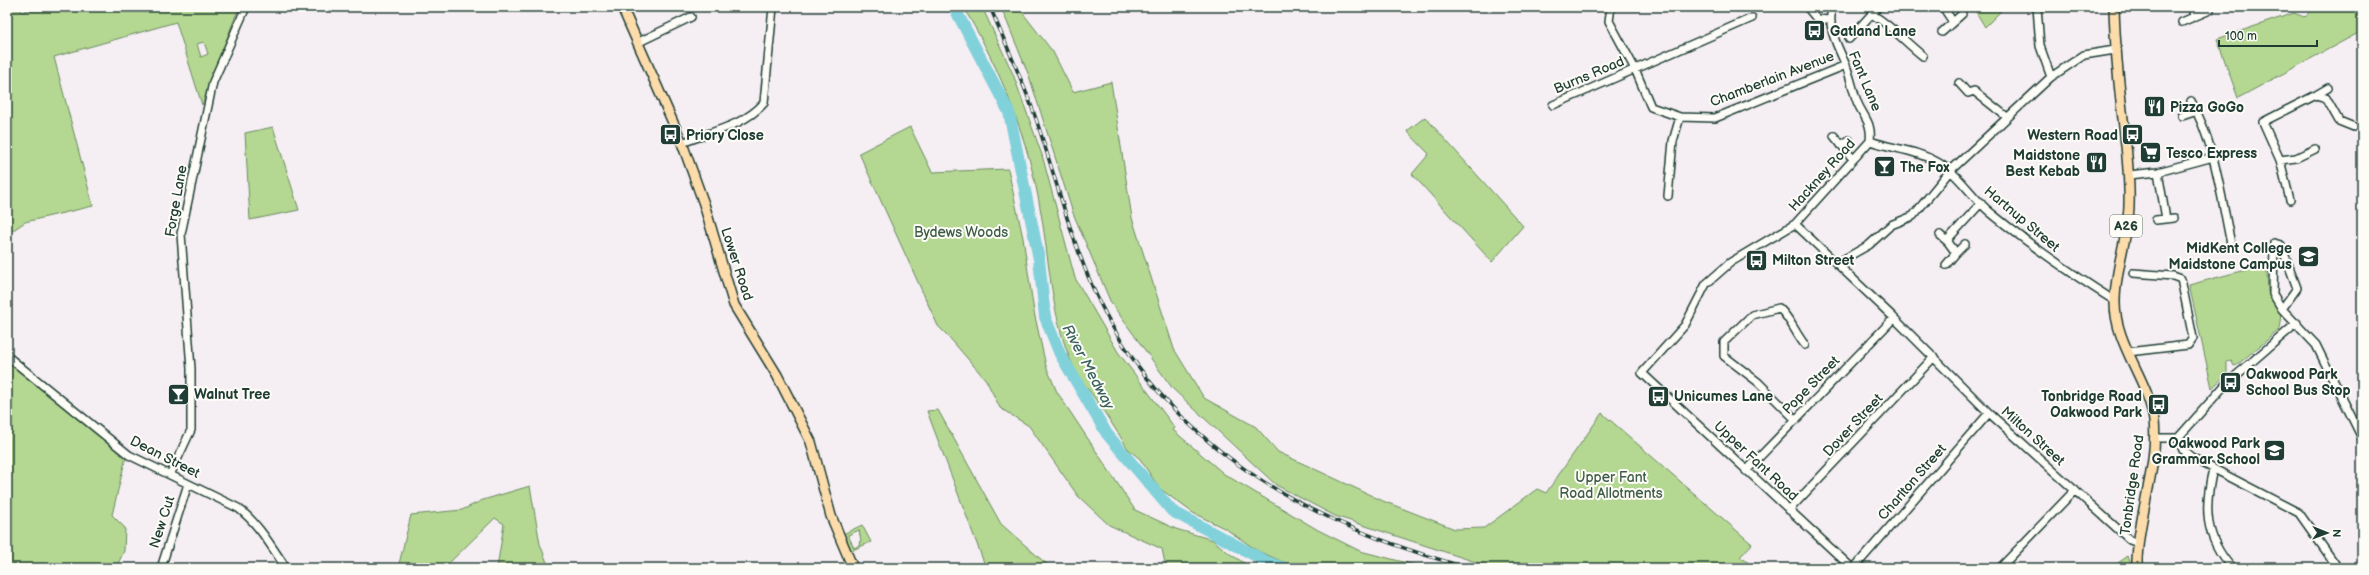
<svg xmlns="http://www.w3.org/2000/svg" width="2369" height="575" font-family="'Balsamiq Sans',sans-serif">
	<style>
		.green { fill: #b4d791; stroke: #6a8a62; fill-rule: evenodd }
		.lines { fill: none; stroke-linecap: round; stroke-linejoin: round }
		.river { stroke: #81d1db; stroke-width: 12 }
		.minor-casing { stroke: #1f3d34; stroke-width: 10 }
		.major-casing { stroke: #1f3d34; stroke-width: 12 }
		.minor { stroke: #fdfcf7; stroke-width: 7 }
		.major { stroke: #fddcac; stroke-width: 9 }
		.rail-casing { stroke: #1f3d34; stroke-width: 3.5 }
		.rail { stroke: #fdfcf7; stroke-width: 2; stroke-dasharray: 6; stroke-linecap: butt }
		.labels { text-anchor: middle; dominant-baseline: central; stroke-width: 4; stroke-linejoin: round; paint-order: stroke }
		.shield { fill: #fdfcf7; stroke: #62766e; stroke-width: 1 }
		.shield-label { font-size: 13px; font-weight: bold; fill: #1f3d34 }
		.poi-label { font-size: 14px; font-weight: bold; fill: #1f3d34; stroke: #fdfcf7; text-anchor: start }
		.street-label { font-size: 14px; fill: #1f3d34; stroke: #fdfcf7 }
		.park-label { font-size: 14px; fill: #3d5c47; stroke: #fdfcf7 }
		.water-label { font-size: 15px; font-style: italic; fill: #38625e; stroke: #fdfcf7 }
	</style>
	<rect width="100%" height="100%" fill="#f5eef3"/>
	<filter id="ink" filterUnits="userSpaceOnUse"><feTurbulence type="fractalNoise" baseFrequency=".025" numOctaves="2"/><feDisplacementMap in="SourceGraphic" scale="8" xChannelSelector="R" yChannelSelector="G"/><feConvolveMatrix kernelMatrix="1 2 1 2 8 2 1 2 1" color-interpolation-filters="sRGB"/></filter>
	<g filter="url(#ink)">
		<path class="green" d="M7 7H19L22 12 38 7H239L202 105 176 22 54 57 93 206 25 222 12 231H7ZM204 42 208 54 201 57 197 44Z
			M963 7H982L1013 74 1042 155 1075 278 1118 352 1175 428 1173 430 1224 474 1318 530 1360 551 1427 568H1300L1281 561 1258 551 1226 529 1193 513 1159 488 1140 459 1128 449C1117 431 1105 413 1093 396 1086 386 1077 377 1073 366 1051 317 1050 265 1041 213 1029 140 1001 69 963 7Z
			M1001 7H1018L1053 52 1073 92 1111 82 1132 218 1174 349 1204 398 1256 427 1278 452 1383 501 1455 529 1484 528 1537 489 1546 493 1602 413 1752 544 1740 557 1756 568H1494L1335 516 1276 485 1173 389 1111 303 1073 213 1029 76Z
			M1973 7H2004V8L1985 27Z
			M2315 7H2362V31L2238 98 2217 39 2294 13 2304 17Z
			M1425 117 1523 226 1492 262 1412 174 1429 154 1407 131Z
			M273 127 299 210 250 220 245 133Z
			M910 127 932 172 1008 169 1023 238 1034 312 1046 366 1057 392 1135 510 1176 529 1213 540 1230 554 1252 568H1166L1162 549 1109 525 1078 496 1029 426 1000 408 986 380 948 336 938 326 859 153Z
			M2260 266 2267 272 2268 292 2281 314 2279 330 2237 365 2234 366 2231 360 2227 361V374L2212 388 2189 285Z
			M7 361 126 457 112 515 125 528 124 551 116 568H7Z
			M938 410 1001 524 1051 568H986L927 411Z
			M530 486 540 544 549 568H497L504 524 495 518 444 568H398L411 515 462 510 483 500Z
			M862 525 871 542 848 552 841 535ZM859 530 861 541 859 542 860 545 854 548 848 535Z
			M2128 556 2132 568H2111Z"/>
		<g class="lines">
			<path class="river" d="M954 7 1009 112 1039 259 1045 317 1060 354 1107 434 1172 511 1269 563 1284 568"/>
			<defs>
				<path id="minor" d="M1611 7 1609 21 1635 69 1651 107 1680 117 1715 118 1846 65
					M1807 7 1817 19 1830 20
					M1832 7C1827 31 1838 45 1846 66 1851 78 1853 92 1858 104 1865 119 1872 123 1870 141
					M1943 7 1953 22
					M2037 7 2040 46 2051 77
					M2193 7 2195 16
					M1873 15C1892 26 1905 42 1923 56
					M2182 22 2210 10
					M1942 32 1962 14
					M1849 39 1878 7
					M639 42 691 17
					M1959 83 1968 93 1974 91 2007 117
					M2316 95 2328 88
					M2191 101C2215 143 2221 197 2231 244
					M1553 105 1752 18
					M2182 116 2197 111
					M1834 136 1853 159
					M1870 141C1893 149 1917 150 1939 163 1960 175 1972 198 1991 213 2031 246 2072 274 2115 301
					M682 143C710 132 744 126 764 103L773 7
					M1841 145 1849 140
					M2280 160 2296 158 2315 149
					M2158 172 2166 219
					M2129 175 2158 172 2213 157
					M1668 196 1673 141 1680 117
					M2290 200 2280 160 2263 122 2316 95 2326 98 2339 121 2354 127
					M2156 220 2174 218
					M1795 224 1891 315 1989 413 2130 540 2138 543
					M1940 235 1949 243
					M1956 253 1965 244
					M1837 263 1869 245 1891 225 1913 216 1950 171 2051 77 2084 55 2115 50
					M1946 265 1956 253 1948 242 1949 238 1981 203
					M2282 309 2297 288 2281 245 2274 243 2273 294 2282 309 2316 345 2362 438
					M2128 352 2188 345 2193 338 2181 279 2173 276 2133 273
					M7 356 129 455 238 508C259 524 271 546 286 568
					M1796 420 1758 382 1724 356V342L1752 315 1779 308C1791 319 1795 333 1805 345
					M2154 438H2178L2225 385 2297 323
					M2178 438 2183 450 2191 457 2299 513 2338 568
					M2213 469C2204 507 2204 537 2232 568
					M1746 471 1894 318
					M170 475 191 430V369L181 234 213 82 246 7
					M1789 510 1934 357
					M161 568 188 484
					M1852 568 1642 373 1685 325 1706 284 1731 262 1795 224 1870 141
					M1854 568 1989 413
					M2000 568 2075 490"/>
				<path id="major" d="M622 7 682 143 704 204 734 305 777 375 811 442 831 516 853 568
					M2114 7C2115 47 2119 87 2124 127 2127 153 2130 179 2129 206 2128 238 2115 269 2115 301 2114 344 2149 380 2154 421 2159 466 2136 521 2137 568"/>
			</defs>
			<use href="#minor" class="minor-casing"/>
			<use href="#major" class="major-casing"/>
			<use href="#minor" class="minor"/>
			<use href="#major" class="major"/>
			<defs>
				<path id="rail" d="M990 7C1005 42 1021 77 1034 113 1054 171 1068 231 1093 288 1163 446 1310 525 1469 568"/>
			</defs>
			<use href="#rail" class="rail-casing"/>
			<use href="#rail" class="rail"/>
		</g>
	</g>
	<defs>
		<symbol id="bus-square" viewBox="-11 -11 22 22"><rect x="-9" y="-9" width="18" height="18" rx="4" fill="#1f3d34" stroke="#fdfcf7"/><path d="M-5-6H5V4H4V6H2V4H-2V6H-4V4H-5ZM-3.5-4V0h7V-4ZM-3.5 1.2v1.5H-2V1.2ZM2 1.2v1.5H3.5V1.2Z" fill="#fff"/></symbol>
		<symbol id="restaurant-square" viewBox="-11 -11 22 22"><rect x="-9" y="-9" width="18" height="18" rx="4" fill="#1f3d34" stroke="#fdfcf7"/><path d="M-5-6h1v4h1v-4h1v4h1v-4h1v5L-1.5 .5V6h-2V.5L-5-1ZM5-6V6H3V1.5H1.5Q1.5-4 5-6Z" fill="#fff"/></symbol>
		<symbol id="supermarket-square" viewBox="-11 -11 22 22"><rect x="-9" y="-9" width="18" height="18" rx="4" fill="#1f3d34" stroke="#fdfcf7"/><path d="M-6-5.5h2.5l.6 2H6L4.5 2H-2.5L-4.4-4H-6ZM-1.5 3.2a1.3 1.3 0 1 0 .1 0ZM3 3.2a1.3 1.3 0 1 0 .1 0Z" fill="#fff"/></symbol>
		<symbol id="bar-square" viewBox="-11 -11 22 22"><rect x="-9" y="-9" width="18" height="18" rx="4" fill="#1f3d34" stroke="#fdfcf7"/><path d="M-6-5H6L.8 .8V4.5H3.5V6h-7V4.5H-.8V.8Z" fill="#fff"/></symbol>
		<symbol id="university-square" viewBox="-11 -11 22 22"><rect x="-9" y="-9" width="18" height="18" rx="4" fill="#1f3d34" stroke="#fdfcf7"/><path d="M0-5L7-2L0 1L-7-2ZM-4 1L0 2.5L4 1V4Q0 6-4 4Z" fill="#fff"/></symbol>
		<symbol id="school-square" viewBox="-11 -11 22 22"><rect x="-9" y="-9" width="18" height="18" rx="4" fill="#1f3d34" stroke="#fdfcf7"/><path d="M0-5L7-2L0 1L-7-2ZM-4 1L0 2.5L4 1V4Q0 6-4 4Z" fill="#fff"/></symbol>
	</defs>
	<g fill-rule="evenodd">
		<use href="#bus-square" x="1802" y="18" width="25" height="25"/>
		<use href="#restaurant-square" x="2142" y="94" width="25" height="25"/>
		<use href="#bus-square" x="658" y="122" width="25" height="25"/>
		<use href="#bus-square" x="2120" y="122" width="25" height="25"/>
		<use href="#supermarket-square" x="2138" y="140" width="25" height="25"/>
		<use href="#restaurant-square" x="2084" y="150" width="25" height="25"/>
		<use href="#bar-square" x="1872" y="154" width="25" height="25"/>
		<use href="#university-square" x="2296" y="244" width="25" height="25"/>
		<use href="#bus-square" x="1744" y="248" width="25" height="25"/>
		<use href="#bus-square" x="2218" y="370" width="25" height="25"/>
		<use href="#bar-square" x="166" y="382" width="25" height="25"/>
		<use href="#bus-square" x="1646" y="384" width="25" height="25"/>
		<use href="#bus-square" x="2146" y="392" width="25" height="25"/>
		<use href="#school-square" x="2262" y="438" width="25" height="25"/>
	</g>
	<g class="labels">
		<rect class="shield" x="2110" y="215" width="32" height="22" rx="3"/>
		<g class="shield-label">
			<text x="2126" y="226">A26</text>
		</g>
		<g class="poi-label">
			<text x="1830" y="31">Gatland Lane</text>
			<text x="2170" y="107">Pizza GoGo</text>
			<text x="686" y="135">Priory Close</text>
			<text x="2118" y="135" text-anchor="end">Western Road</text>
			<text x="2166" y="153">Tesco Express</text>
			<text x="2080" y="155" text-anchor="end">Maidstone<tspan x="2080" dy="16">Best Kebab</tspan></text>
			<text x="1900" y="167">The Fox</text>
			<text x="2292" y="248" text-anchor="end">MidKent College<tspan x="2292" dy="16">Maidstone Campus</tspan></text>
			<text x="1772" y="260">Milton Street</text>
			<text x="2246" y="374">Oakwood Park<tspan x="2246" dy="16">School Bus Stop</tspan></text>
			<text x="194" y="394">Walnut Tree</text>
			<text x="1674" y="396">Unicumes Lane</text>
			<text x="2142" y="396" text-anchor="end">Tonbridge Road<tspan x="2142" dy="16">Oakwood Park</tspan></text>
			<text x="2260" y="443" text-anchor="end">Oakwood Park<tspan x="2260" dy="16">Grammar School</tspan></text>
		</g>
		<g class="street-label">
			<text transform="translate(1589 75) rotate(-23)">Burns Road</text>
			<text transform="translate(1772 79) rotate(-21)">Chamberlain Avenue</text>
			<text transform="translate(1865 81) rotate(67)">Fant Lane</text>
			<text transform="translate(1822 175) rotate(-48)">Hackney Road</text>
			<text transform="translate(176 201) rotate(-80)">Forge Lane</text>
			<text transform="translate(2022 219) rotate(40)">Hartnup Street</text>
			<text transform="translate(737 264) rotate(72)">Lower Road</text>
			<text transform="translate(1811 385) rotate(-46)">Pope Street</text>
			<text transform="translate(1853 425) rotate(-47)">Dover Street</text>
			<text transform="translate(2033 436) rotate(42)">Milton Street</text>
			<text transform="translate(165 457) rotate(27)">Dean Street</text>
			<text transform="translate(1756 461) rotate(43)">Upper Fant Road</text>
			<text transform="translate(1912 482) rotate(-49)">Charlton Street</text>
			<text transform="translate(2132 485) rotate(-82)">Tonbridge Road</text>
			<text transform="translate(162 522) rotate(-72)">New Cut</text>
		</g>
		<g class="park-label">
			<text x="961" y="232">Bydews Woods</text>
			<text x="1611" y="477">Upper Fant<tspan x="1611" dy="16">Road Allotments</tspan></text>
		</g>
		<g class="water-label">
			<text transform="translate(1088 367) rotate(62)">River Medway</text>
		</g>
	</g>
	<rect width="2369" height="575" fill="none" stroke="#fdfcf7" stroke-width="24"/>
	<rect x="12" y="12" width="2345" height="551" fill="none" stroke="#1f3d34" stroke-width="1.5" filter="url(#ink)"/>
	<g transform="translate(2327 533) rotate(91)" stroke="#fdfcf7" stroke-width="3" paint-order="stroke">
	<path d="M0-3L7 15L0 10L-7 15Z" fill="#1f3d34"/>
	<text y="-6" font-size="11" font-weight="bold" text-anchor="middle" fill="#1f3d34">N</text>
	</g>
	<path d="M2219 40v6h98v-6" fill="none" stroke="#1f3d34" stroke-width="2"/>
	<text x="2225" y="40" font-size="12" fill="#1f3d34" stroke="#fdfcf7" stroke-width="3" paint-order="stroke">100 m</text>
</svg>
